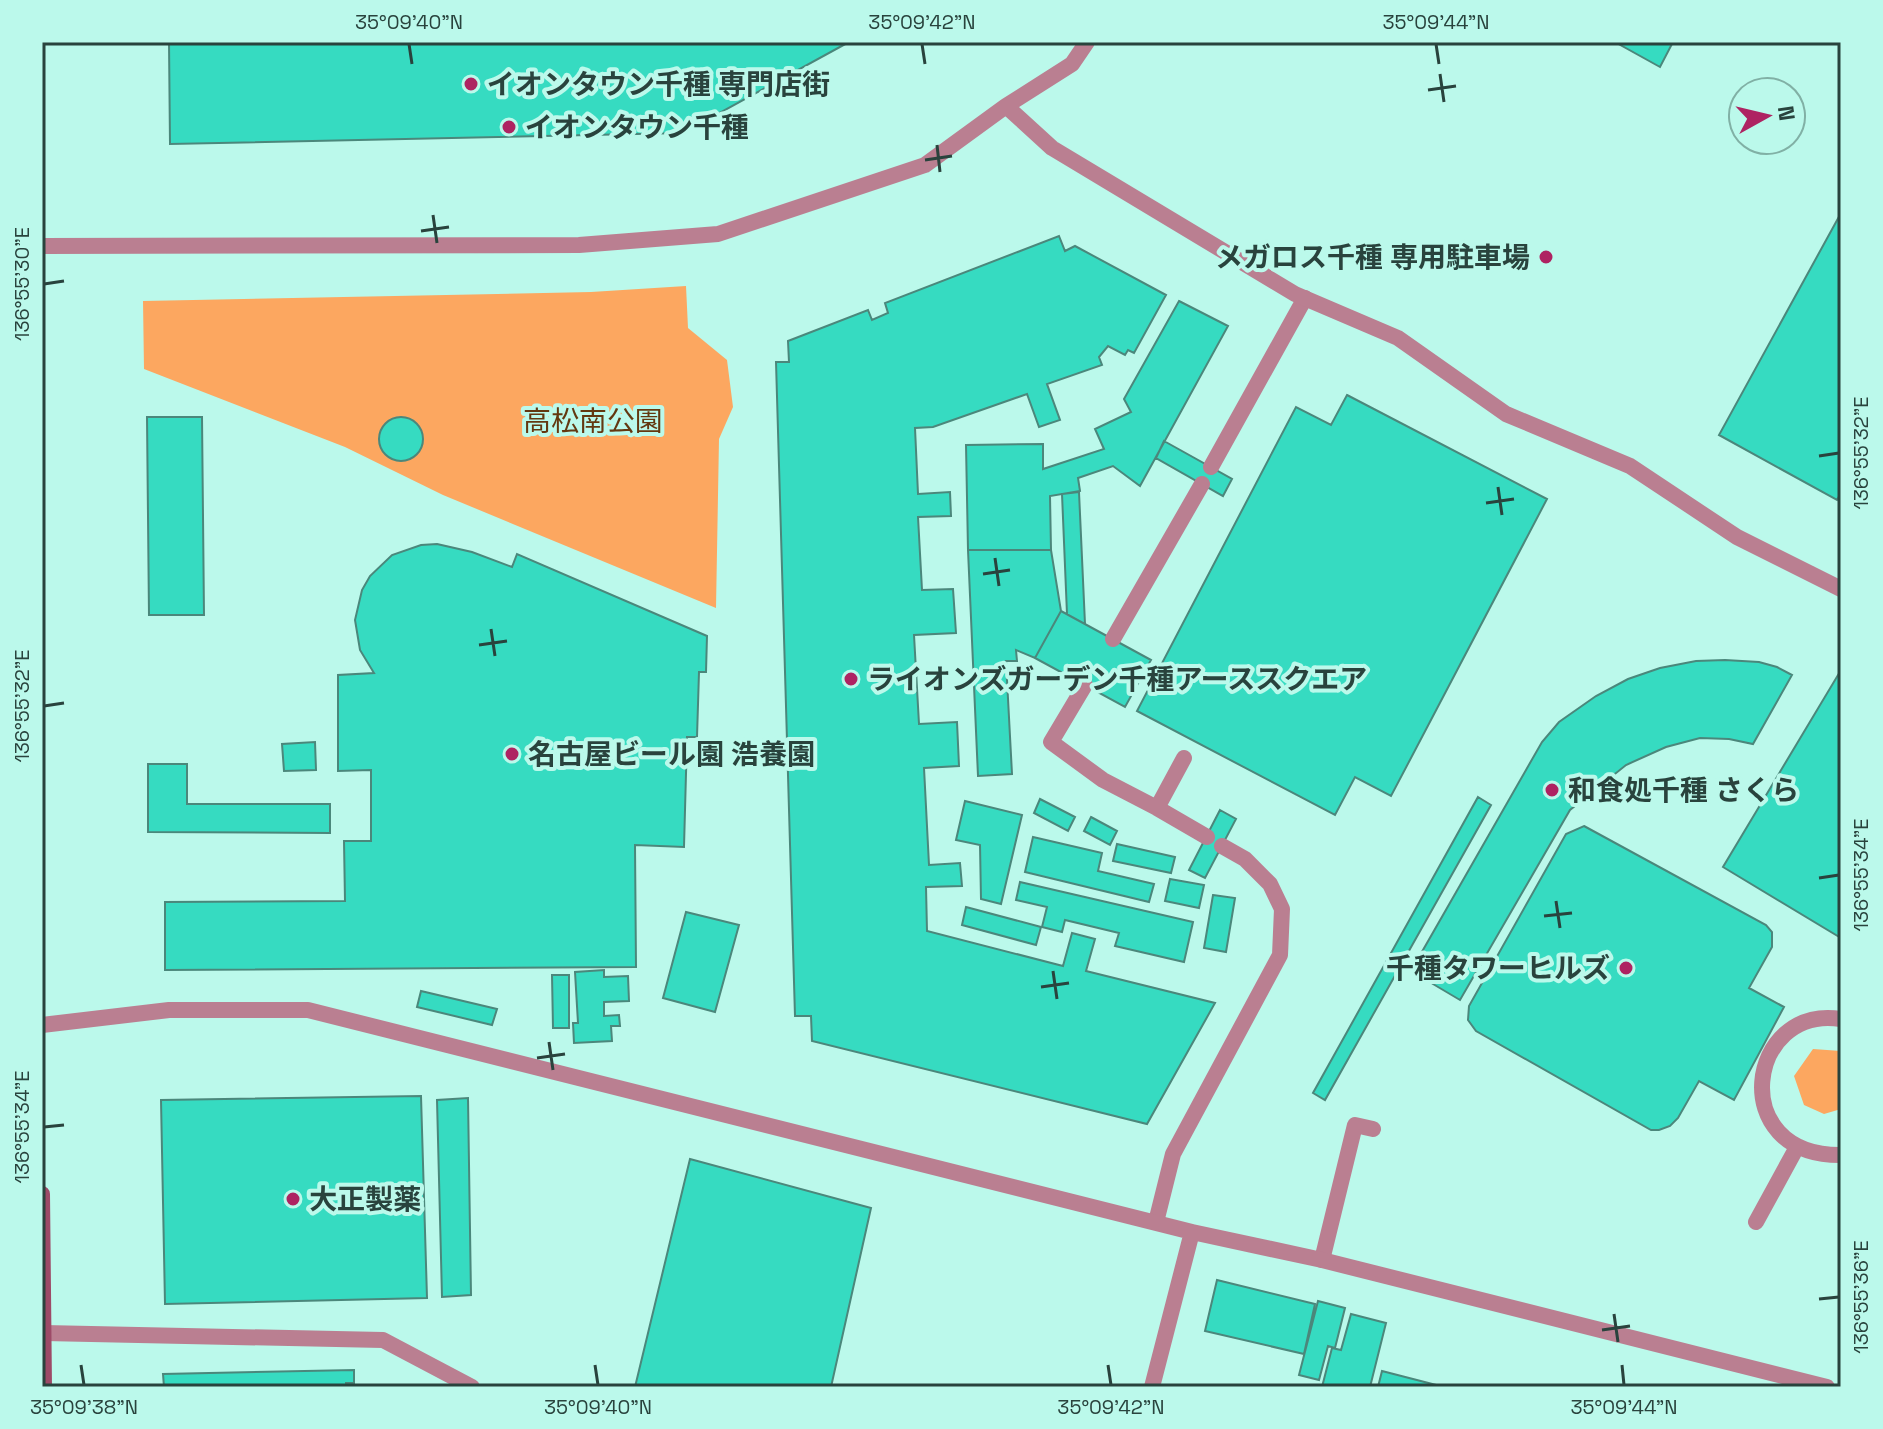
<svg xmlns="http://www.w3.org/2000/svg" width="1883" height="1429" font-family="'Space Grotesk','Noto Sans JP',sans-serif">
	<style>
		.green { fill: #fca760 }
		.building { fill: #36dbc1; stroke: #4b877b; stroke-width: 2 }
		.lines { fill: none; stroke-linecap: round; stroke-linejoin: round }
		.lane { stroke: #ba7f91; stroke-width: 16 }
		.street { stroke: #ba7f91; stroke-width: 16 }
		.secondary { stroke: #9d4a67; stroke-width: 16 }
		.ticks { fill: none; stroke: #29433d; stroke-width: 3 }
		.poi-dot { fill: #ae2362; stroke: #bbf9eb; stroke-width: 3 }
		.labels { text-anchor: middle; dominant-baseline: central; stroke-width: 8; stroke-linejoin: round; paint-order: stroke }
		.poi-label { font-size: 28px; font-weight: bold; fill: #29433d; stroke: #bbf9eb; text-anchor: start }
		.park-label { font-size: 28px; fill: #633810; stroke: #bbf9eb }
		.neatline { fill: none; stroke: #29433d; stroke-width: 3 }
		.ticks-label { font-size: 20px; text-anchor: middle; fill: #29433d }
	</style>
	<rect width="100%" height="100%" fill="#bbf9eb"/>
	<path class="green" d="M686 286 688 328 727 360 733 407 719 439 716 608 443 495 345 447 144 369 143 301 591 292Z
		M1813 1049 1841 1051V1109L1824 1114 1804 1105 1794 1076Z"/>
	<path class="building" d="M169 42H849L683 133 170 144Z
		M1615 42H1673L1660 67Z
		M1841 213V493L1837 500 1719 435Z
		M1059 236 1065 251 1075 246 1166 295 1134 353 1128 350 1125 355 1108 346 1099 357 1102 365 1047 384 1060 420 1039 427 1027 394 933 427 915 428 918 494 950 492 951 516 918 517 922 590 953 589 956 633 914 635 919 724 957 722 959 766 924 768 929 865 960 863 962 886 926 887 927 931 1063 966 1072 933 1095 939 1086 971 1215 1003 1147 1124 812 1041 811 1016H795L776 362H789L788 341 868 310 872 320 888 313 885 303Z
		M1179 301 1228 326 1140 486 1113 466 1078 478 1080 491 1050 496 1051 550H968L966 445 1043 444V469L1104 449 1095 429 1131 412 1124 399Z
		M1347 395 1547 499 1391 796 1355 777 1335 815 1137 711 1296 407 1331 425Z
		M147 417H202L204 615H149Z
		M379 439a22 22 0 1 1 44 0a22 22 0 1 1-44 0Z
		M1164 441 1232 479 1223 496 1156 458Z
		M1079 492 1085 624 1067 614 1062 494Z
		M437 544 472 552 512 567 517 554 707 636 706 672H699L697 737H687L684 847 635 845 636 967 165 970V902L345 901 344 841H371V770L338 771V675L374 673 360 650 355 620 362 590 370 576 392 555 421 545Z
		M968 550H1051L1061 611 1035 658 1016 650 1017 661H1006L1012 774 978 776Z
		M1061 611 1151 660 1125 707 1035 658Z
		M1725 660 1759 662 1777 667 1792 675 1753 744 1729 739 1700 738 1666 747 1626 765 1570 810 1460 1000 1411 971 1542 742 1559 722 1596 696 1628 679 1660 668 1696 661Z
		M1841 670V938L1723 867Z
		M315 742 316 770 284 771 282 744Z
		M148 764H187V804H330V833L148 832Z
		M1478 797 1491 805 1325 1100 1313 1093Z
		M1040 799 1075 817 1068 831 1034 813Z
		M965 801 1022 815 1001 904 981 899 980 845 956 840Z
		M1220 810 1236 819 1205 878 1189 870Z
		M1091 817 1117 831 1110 845 1084 831Z
		M1584 826 1766 925 1772 932V947L1749 988 1784 1007 1734 1100 1699 1081 1678 1118 1670 1126 1659 1130H1651L1476 1031 1468 1020 1469 1006 1566 834Z
		M1033 837 1102 853 1098 871 1154 884 1149 902 1025 872Z
		M1117 844 1175 857 1171 873 1113 861Z
		M1170 879 1204 885 1199 908 1165 901Z
		M1020 882 1193 922 1184 962 1115 946 1119 933 1065 920 1062 932 1042 927 1047 907 1016 900Z
		M1213 895 1235 898 1226 952 1204 948Z
		M966 907 1041 927 1036 945 962 925Z
		M686 912 739 925 715 1012 663 998Z
		M604 970V977L628 976 629 1001 604 1002V1016L619 1015 620 1026H611L612 1041 574 1043 573 1023H578L575 972Z
		M552 975H569V1028H553Z
		M421 991 497 1009 492 1025 417 1007Z
		M421 1096 427 1298 165 1304 161 1100Z
		M468 1098 471 1295 442 1297 437 1100Z
		M690 1159 871 1208 831 1387H635Z
		M1217 1280 1315 1304 1304 1354 1205 1331Z
		M1318 1301 1345 1308 1335 1348 1328 1346 1319 1380 1299 1375Z
		M1351 1314 1386 1323 1370 1387H1322L1332 1348 1341 1350Z
		M354 1370V1383H346V1387H164L163 1374Z
		M1382 1371 1444 1387H1378Z"/>
	<g class="lines">
		<path class="lane" d="M1211 467 1305 298
			M1113 639 1202 484
			M1085 685 1051 742 1103 780 1157 808
			M1184 758 1157 808 1207 837
			M1841 1019C1747 1004 1725 1156 1841 1155
			M1156 1222 1173 1154 1280 955 1282 909 1270 884 1245 859 1222 846
			M1756 1222 1797 1147
			M1322 1260 1355 1125 1373 1129"/>
		<path class="street" d="M1006 106 1052 148 1295 294 1398 338 1506 414 1630 466 1737 537 1841 589
			M42 246 579 245 718 234 925 165 1006 106 1072 64 1087 42
			M42 1025 169 1010H308L1192 1232 1322 1260 1827 1387
			M44 1333 383 1340 472 1387
			M1152 1387 1192 1232"/>
		<path class="secondary" d="M42 1194 44 1387"/>
	</g>
	<path class="ticks" d="M409 44 412 64M922 44 925 64M1436 44 1439 64M1440 74 1444 102M1428 90 1456 86M937 145 940 172M925 160 952 156M433 215 437 243M421 231 449 227M44 284 64 281M1819 456 1839 453M1498 487 1502 515M1486 503 1514 499M995 558 999 586M983 574 1010 570M491 629 495 656M479 645 507 641M44 706 64 703M1819 878 1839 875M1556 901 1560 928M1544 916 1572 913M1053 971 1057 999M1041 987 1069 983M549 1042 553 1070M537 1058 565 1054M44 1127 64 1125M1819 1299 1839 1297M1614 1314 1618 1342M1602 1330 1630 1326M81 1365 84 1385M595 1365 598 1385M1108 1365 1111 1385M1622 1365 1624 1385"/>
	<g class="poi-dot">
		<circle cx="471" cy="84" r="8"/>
		<circle cx="509" cy="127" r="8"/>
		<circle cx="1546" cy="257" r="8"/>
		<circle cx="851" cy="679" r="8"/>
		<circle cx="512" cy="754" r="8"/>
		<circle cx="1552" cy="790" r="8"/>
		<circle cx="1626" cy="968" r="8"/>
		<circle cx="293" cy="1199" r="8"/>
	</g>
	<g class="labels">
		<g class="poi-label">
			<text x="487" y="84">イオンタウン千種 専門店街</text>
			<text x="525" y="127">イオンタウン千種</text>
			<text x="1530" y="257" text-anchor="end">メガロス千種 専用駐車場</text>
			<text x="867" y="679">ライオンズガーデン千種アーススクエア</text>
			<text x="528" y="754">名古屋ビール園 浩養園</text>
			<text x="1568" y="790">和食処千種 さくら</text>
			<text x="1610" y="968" text-anchor="end">千種タワーヒルズ</text>
			<text x="309" y="1199">大正製薬</text>
		</g>
		<g class="park-label">
			<text x="593" y="421">高松南公園</text>
		</g>
	</g>
	<rect width="1883" height="1429" fill="none" stroke="#bbf9eb" stroke-width="88"/>
	<g transform="translate(1767 116) rotate(82)"><circle r="38" fill="#bbf9eb" stroke="#81b0a5" stroke-width="2"/>
	<path d="M0-6L14 30L0 20L-14 30Z" fill="#ae2362"/>
	<text y="-12" font-size="22" font-weight="bold" text-anchor="middle" fill="#29433d">N</text>
	</g>
	<rect x="44" y="44" width="1795" height="1341" class="neatline"/>
	<g class="ticks-label">
		<text x="409" y="29">35°09'40"N</text>
		<text x="922" y="29">35°09'42"N</text>
		<text x="1436" y="29">35°09'44"N</text>
		<text transform="translate(22 284) rotate(-90)" y="7">136°55'30"E</text>
		<text transform="translate(1861 453) rotate(-90)" y="7">136°55'32"E</text>
		<text transform="translate(22 706) rotate(-90)" y="7">136°55'32"E</text>
		<text transform="translate(1861 875) rotate(-90)" y="7">136°55'34"E</text>
		<text transform="translate(22 1127) rotate(-90)" y="7">136°55'34"E</text>
		<text transform="translate(1861 1297) rotate(-90)" y="7">136°55'36"E</text>
		<text x="84" y="1414">35°09'38"N</text>
		<text x="598" y="1414">35°09'40"N</text>
		<text x="1111" y="1414">35°09'42"N</text>
		<text x="1624" y="1414">35°09'44"N</text>
	</g>
</svg>
